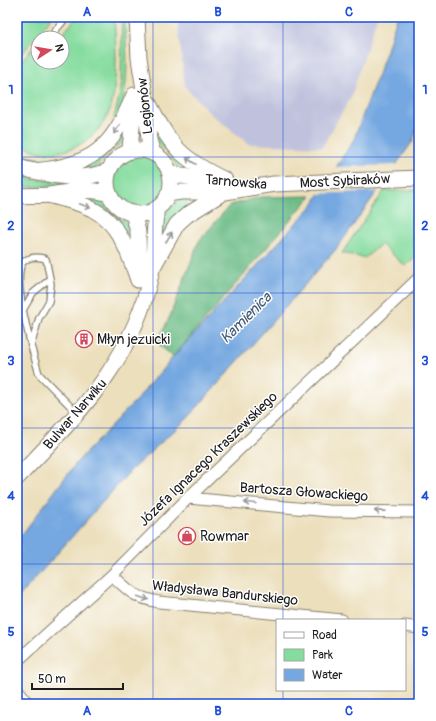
<svg xmlns="http://www.w3.org/2000/svg" width="436" height="721" font-family="Pangolin,sans-serif">
	<style>
		.industrial { fill: #c0c2dd }
		.green { fill: #85dc9f; stroke: #507c5e }
		.forest { fill: #6cbc86; stroke: #446c51 }
		.water { fill: #75a7e0; stroke: #48627e }
		.pier { fill: #ecdfbc }
		.lines { fill: none; stroke-linecap: round; stroke-linejoin: round }
		.lane-casing { stroke: #847e6c; stroke-width: 8 }
		.street-casing { stroke: #847e6c; stroke-width: 13 }
		.secondary-casing { stroke: #847e6c; stroke-width: 17 }
		.lane { stroke: #fff; stroke-width: 5.5 }
		.street { stroke: #fff; stroke-width: 11 }
		.secondary { stroke: #fff; stroke-width: 15 }
		.oneway { stroke: #999 }
		.grid { fill: none; stroke: #1d4ed8; stroke-width: 1; stroke-opacity: 0.55 }
		.labels { text-anchor: middle; dominant-baseline: central; stroke-width: 3; stroke-linejoin: round; paint-order: stroke }
		.street-label { font-size: 14px; fill: #1c1c1c; stroke: #fff }
		.poi-label { font-size: 14px; fill: #1c1c1c; stroke: #fff; text-anchor: start }
		.water-label { font-size: 15px; font-style: italic; fill: #445b74; stroke: #fff }
		.neatline { fill: none; stroke: #1d4ed8; stroke-width: 1.5 }
		.grid-label { font-size: 13px; text-anchor: middle; font-weight: bold; fill: #1d4ed8 }
	</style>
	<rect width="100%" height="100%" fill="#fff"/>
	<filter id="ink" filterUnits="userSpaceOnUse"><feTurbulence type="fractalNoise" baseFrequency=".025" numOctaves="2"/><feDisplacementMap in="SourceGraphic" scale="8" xChannelSelector="R" yChannelSelector="G"/><feConvolveMatrix kernelMatrix="1 2 1 2 8 2 1 2 1" color-interpolation-filters="sRGB"/></filter>
	<filter id="wash" filterUnits="userSpaceOnUse"><feTurbulence type="fractalNoise" baseFrequency=".012" numOctaves="4" result="noise"/><feDisplacementMap in="SourceGraphic" scale="16" xChannelSelector="R" yChannelSelector="G"/><feGaussianBlur stdDeviation="0.9" result="paint"/><feColorMatrix in="noise" values="0 0 0 0 0 0 0 0 0 0 0 0 0 0 0 0 0 1.4 0 .05"/><feComposite in="paint" operator="in"/></filter>
	<g filter="url(#wash)">
		<rect width="100%" height="100%" fill="#ecdfbc"/>
		<path class="industrial" d="M177 17H377L351 97 322 147 249 144 213 116 185 87Z"/>
		<path class="green" d="M17 17H52L17 60Z
			M77 17H114C116 45 118 75 112 103 105 133 72 158 40 152 32 150 24 146 17 143V66L38 41V62H62V38H59Z
			M122 17H125C126 51 131 89 117 120L114 119 121 88Z
			M121 132H128C125 143 118 145 110 152 100 162 100 166 86 173V164Z
			M152 132H158L189 165V174L177 167 166 151 155 141Z
			M17 153C36 159 50 161 70 158 52 166 35 166 17 158Z
			M110 182a28 28 0 1 1 56 0a28 28 0 1 1-56 0Z
			M17 173 32 179 74 183V186L17 187Z
			M417 190 419 191V255L405 266 381 244 365 258 342 253 384 191Z
			M87 195 98 197 112 214 126 222 134 232 124 234 87 202Z
			M187 197V209L167 231H158C162 214 171 205 187 197Z"/>
		<path class="forest" d="M311 196 173 357 157 343 170 316 199 241 230 205 260 197Z"/>
		<path class="water" d="M397 17H419V122L413 141 337 248 188 418 131 470 17 599V541L77 462 139 397 173 357 312 206 354 139 387 50Z"/>
		<path class="pier" d="M399 165 381 191 317 194 334 167Z"/>
	</g>
	<g filter="url(#ink)">
		<g class="lines">
			<defs>
				<path id="lane" d="M49 38 67 17
					M23 310 33 293 50 279
					M31 346C27 328 15 283 21 266 25 256 38 256 46 259L51 284 49 301 39 318 31 346 39 374 76 412"/>
				<path id="street" d="M188 498 329 511 419 512
					M112 575C131 593 134 597 159 602L342 620
					M405 626 419 628
					M17 661 112 575 188 498 419 278
					M17 689 29 704"/>
				<path id="secondary" d="M137 17 139 58 145 96 149 140 153 153
					M148 102C171 146 179 158 225 180
					M130 150 134 104
					M107 182a32 32 0 1 1 64 0a32 32 0 1 1-64 0Z
					M17 167C48 175 77 183 108 171
					M34 171C93 166 112 148 134 95
					M169 172 181 176 219 180
					M168 194 180 192H225L274 184 419 178
					M48 195C62 199 79 202 92 209 120 223 129 254 138 280
					M17 196C27 195 39 196 49 195 69 192 90 187 109 194
					M133 213 138 232 139 273
					M154 265 177 224 187 215 224 192
					M17 478C78 414 135 360 152 269 155 249 153 228 157 208"/>
			</defs>
			<use href="#lane" class="lane-casing"/>
			<use href="#street" class="street-casing"/>
			<use href="#secondary" class="secondary-casing"/>
			<use href="#lane" class="lane"/>
			<use href="#street" class="street"/>
			<use href="#secondary" class="secondary"/>
		</g>
		<defs><path id="oneway-shaft" d="M-6 0H5M1.5-3L5.5 0L1.5 3" fill="none" stroke-width="1.6" stroke-linecap="round" stroke-linejoin="round"/></defs>
		<g class="oneway">
			<use href="#oneway-shaft" transform="translate(117 129) rotate(123)"/>
			<use href="#oneway-shaft" transform="translate(191 161) rotate(-147)"/>
			<use href="#oneway-shaft" transform="translate(85 206) rotate(21)"/>
			<use href="#oneway-shaft" transform="translate(169 237) rotate(-59)"/>
			<use href="#oneway-shaft" transform="translate(250 503) rotate(-175)"/>
			<use href="#oneway-shaft" transform="translate(380 511) rotate(-179)"/>
			<use href="#oneway-shaft" transform="translate(143 598) rotate(17)"/>
		</g>
	</g>
	<path class="grid" d="M153 17V704M283 17V620M17 157H419M17 293H419M17 428H419M17 564H419M283 690V704"/>
	<defs>
		<symbol id="building-ring" viewBox="-11 -11 22 22"><circle r="9.5" fill="#fff" stroke="#d1495b" stroke-width="1.5"/><path d="M-4-6H4V6H1V3H-1V6H-4ZM-2.5-4.3h1.7v1.8h-1.7ZM.8-4.3h1.7v1.8H.8ZM-2.5-1h1.7V.8h-1.7ZM.8-1h1.7V.8H.8Z" fill="#d1495b"/></symbol>
		<symbol id="shop-ring" viewBox="-11 -11 22 22"><circle r="9.5" fill="#fff" stroke="#d1495b" stroke-width="1.5"/><path d="M-5-2.5h2.3a2.7 3.5 0 0 1 5.4 0H5L5.5 6h-11ZM-1.5-2.5h3a1.5 2.3 0 0 0-3 0Z" fill="#d1495b"/></symbol>
	</defs>
	<g fill-rule="evenodd">
		<use href="#building-ring" x="74" y="329" width="20" height="20"/>
		<use href="#shop-ring" x="177" y="526" width="20" height="20"/>
	</g>
	<g class="labels">
		<g class="street-label">
			<text transform="translate(145 106) rotate(-96)">Legionów</text>
			<text transform="translate(345 181) rotate(-3)">Most Sybiraków</text>
			<text transform="translate(236 182) rotate(5)">Tarnowska</text>
			<text transform="translate(75 414) rotate(-49)">Bulwar Narwiku</text>
			<text transform="translate(208 459) rotate(-44)">Józefa Ignacego Kraszewskiego</text>
			<text transform="translate(304 492) rotate(4)">Bartosza Głowackiego</text>
			<text transform="translate(225 593) rotate(6)">Władysława Bandurskiego</text>
		</g>
		<g class="poi-label">
			<text x="97" y="339">Młyn jezuicki</text>
			<text x="200" y="536">Rowmar</text>
		</g>
		<g class="water-label">
			<text transform="translate(246 318) rotate(-45)">Kamienica</text>
		</g>
	</g>
	<rect width="436" height="721" fill="none" stroke="#fff" stroke-width="44"/>
	<rect x="276" y="619" width="130" height="72" fill="#ffffff" stroke="#a4a4a4"/>
	<rect x="284" y="632" width="20" height="6" fill="#ffffff" stroke="#a4a4a4"/>
	<text x="312" y="639" font-size="12" fill="#1c1c1c">Road</text>
	<rect x="284" y="649" width="20" height="12" fill="#85dc9f" stroke="#a4a4a4"/>
	<text x="312" y="659" font-size="12" fill="#1c1c1c">Park</text>
	<rect x="284" y="669" width="20" height="12" fill="#75a7e0" stroke="#a4a4a4"/>
	<text x="312" y="679" font-size="12" fill="#1c1c1c">Water</text>
	<g transform="translate(50 50) rotate(78)"><circle r="19" fill="#ffffff" stroke="#a4a4a4"/>
	<path d="M0-3L7 15L0 10L-7 15Z" fill="#d1495b"/>
	<text y="-6" font-size="11" font-weight="bold" text-anchor="middle" fill="#1c1c1c">N</text>
	</g>
	<path d="M32 683v6h91v-6" fill="none" stroke="#1c1c1c" stroke-width="2"/>
	<text x="38" y="683" font-size="12" fill="#1c1c1c" stroke="#ffffff" stroke-width="3" paint-order="stroke">50 m</text>
	<rect x="22" y="22" width="392" height="677" class="neatline"/>
	<g class="grid-label">
		<text x="87" y="16">A</text>
		<text x="218" y="16">B</text>
		<text x="349" y="16">C</text>
		<text x="11" y="94">1</text>
		<text x="425" y="94">1</text>
		<text x="11" y="230">2</text>
		<text x="425" y="230">2</text>
		<text x="11" y="365">3</text>
		<text x="425" y="365">3</text>
		<text x="11" y="500">4</text>
		<text x="425" y="500">4</text>
		<text x="11" y="636">5</text>
		<text x="425" y="636">5</text>
		<text x="87" y="715">A</text>
		<text x="218" y="715">B</text>
		<text x="349" y="715">C</text>
	</g>
</svg>
